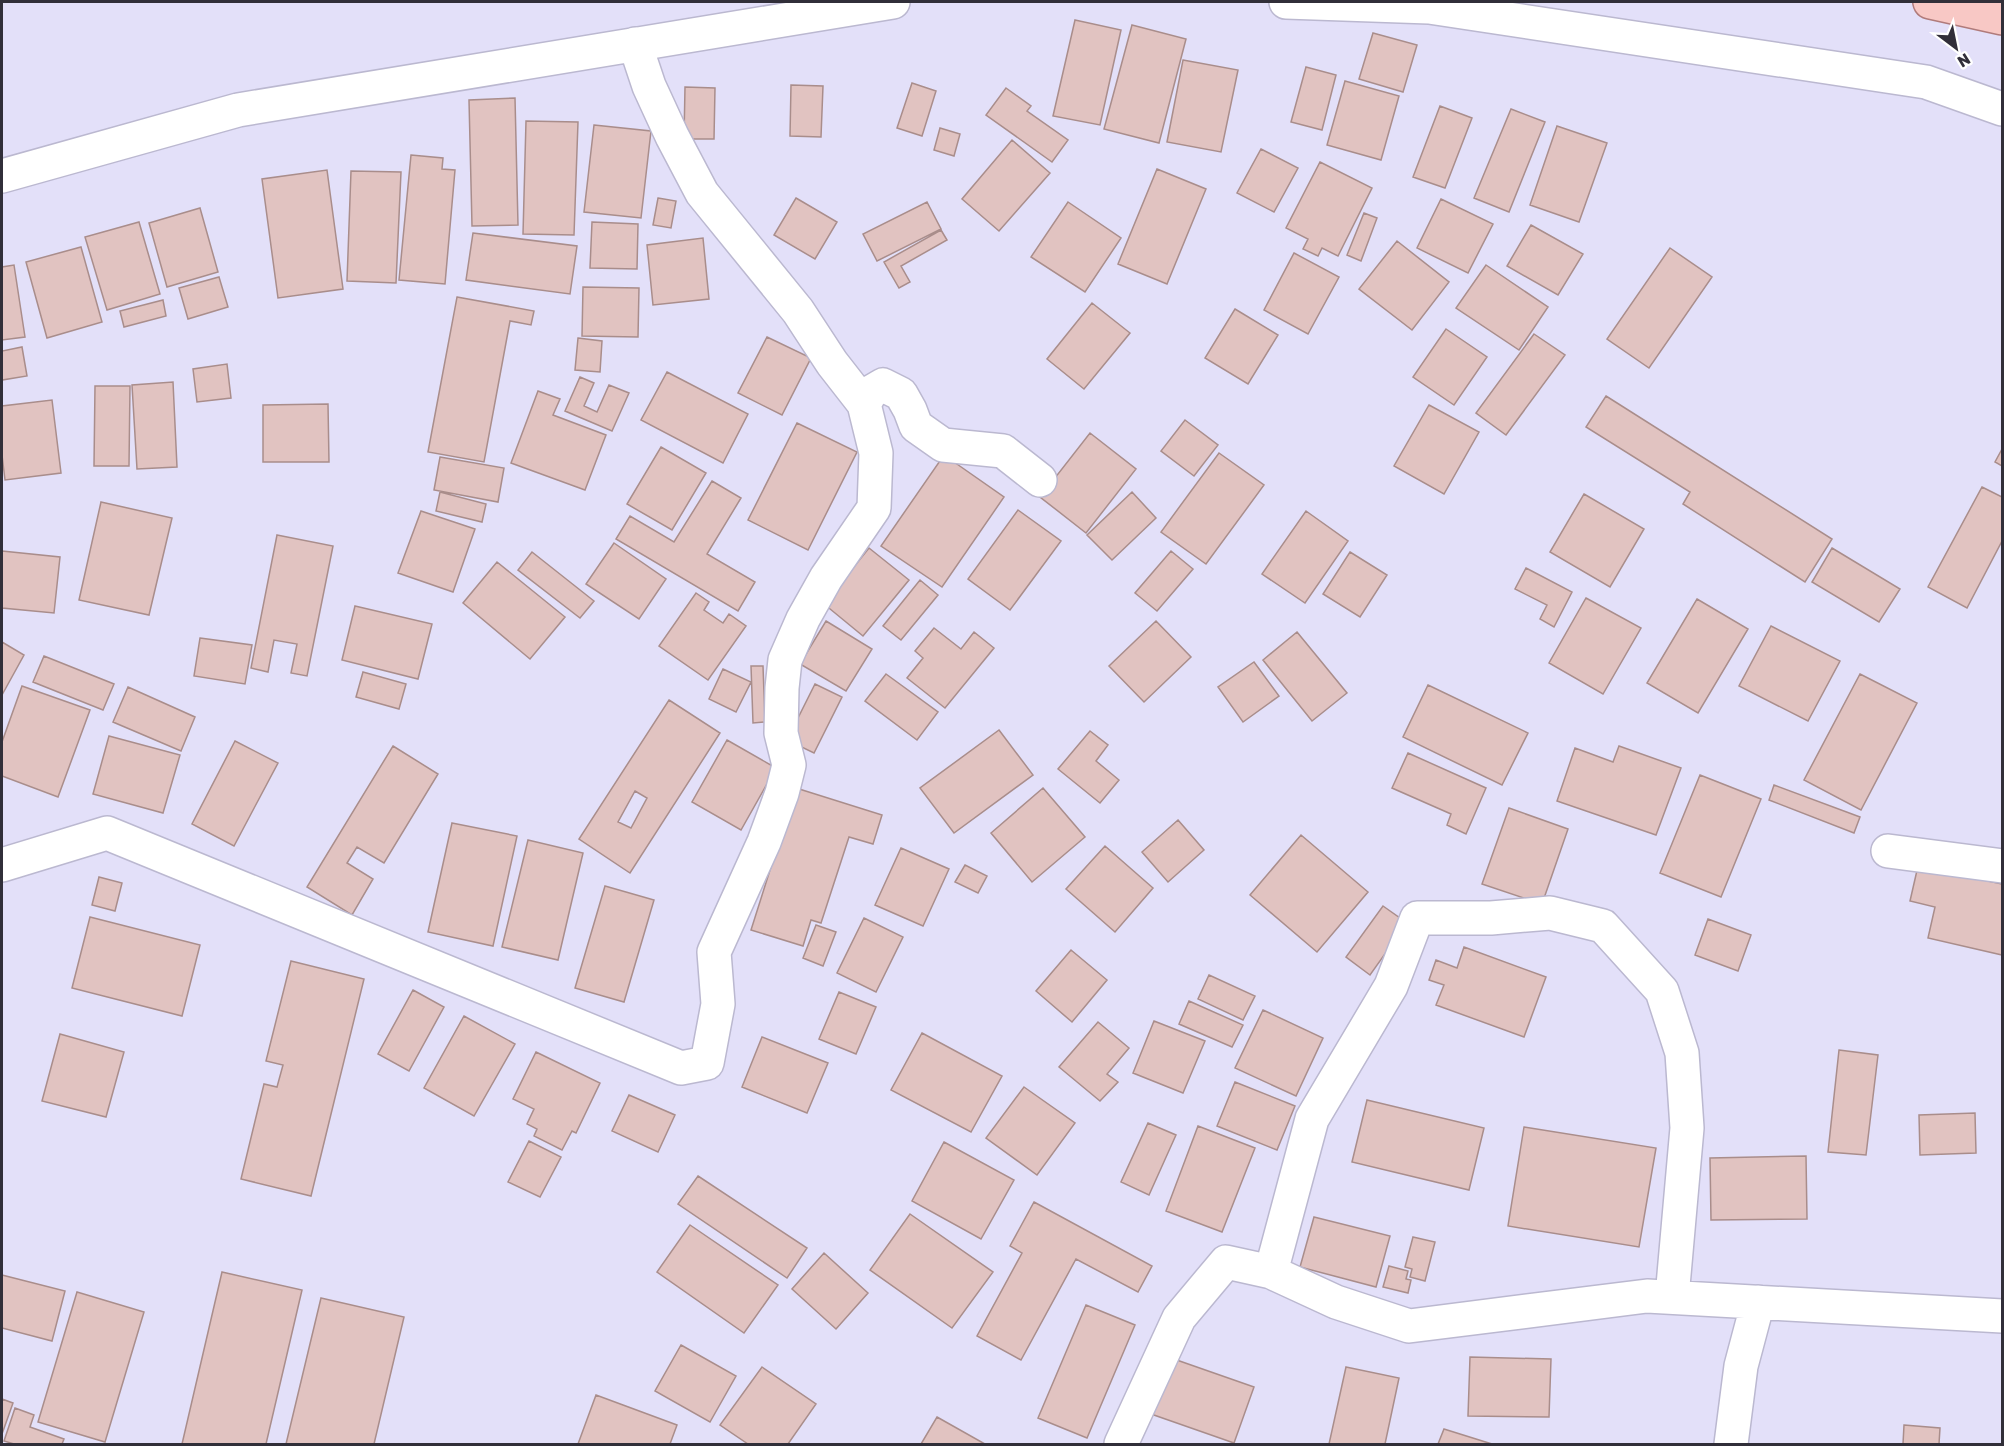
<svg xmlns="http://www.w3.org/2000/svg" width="2004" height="1446" font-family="Rubik,sans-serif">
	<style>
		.building { fill: #e1c3c1; stroke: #a98d8b; stroke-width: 1.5; fill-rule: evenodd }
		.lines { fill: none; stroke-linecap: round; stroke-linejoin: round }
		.minor-casing { stroke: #bbb8d0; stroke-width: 36 }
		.major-casing { stroke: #b07b7b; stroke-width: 36 }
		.minor { stroke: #fff; stroke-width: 33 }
		.major { stroke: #f8c8c5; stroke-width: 33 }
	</style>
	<rect width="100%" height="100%" fill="#e3e0f9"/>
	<path class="building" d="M1075 20 1121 30 1100 125 1053 116Z
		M1132 25 1186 39 1159 143 1104 129Z
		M1373 33 1417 45 1403 92 1359 79Z
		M1183 60 1238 70 1221 152 1167 142Z
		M1306 67 1336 75 1322 130 1291 122Z
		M1345 81 1399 96 1381 160 1327 145Z
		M912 83 936 91 922 136 897 128Z
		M791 85 823 86 821 137 790 136Z
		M685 87 715 88 714 139H684Z
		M1006 88 1031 106 1027 111 1068 140 1052 162 986 115Z
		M515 98 518 225 472 226 469 100Z
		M1440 106 1472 118 1445 188 1413 177Z
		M1511 109 1545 122 1509 212 1474 198Z
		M526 121 578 122 574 235 523 234Z
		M594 125 651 131 641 218 584 212Z
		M1557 126 1607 143 1579 222 1530 205Z
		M940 128 960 134 954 156 934 150Z
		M1012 140 1050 173 999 231 962 199Z
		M1261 149 1298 168 1274 212 1237 193Z
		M411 155 443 158 442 169 455 170 445 284 399 280Z
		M1320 162 1372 188 1338 256 1322 248 1318 256 1303 249 1308 239 1286 228Z
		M1157 169 1206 189 1167 284 1118 264Z
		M327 170 343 289 278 298 262 179Z
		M351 171 401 172 396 283 347 281Z
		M658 198 676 201 671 228 653 225Z
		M796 198 837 222 815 259 774 235Z
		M1441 199 1493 224 1468 273 1417 248Z
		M927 202 941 229 877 261 863 234Z
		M1068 202 1121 238 1085 292 1031 257Z
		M200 208 218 272 167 287 149 223Z
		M1364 213 1377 218 1361 261 1347 255Z
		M139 222 160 294 107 310 85 237Z
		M592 222 638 224 637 269 590 268Z
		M1531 225 1583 254 1558 295 1507 266Z
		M941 230 947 240 901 266 910 282 899 288 884 262Z
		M473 233 577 246 570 294 466 280Z
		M703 238 709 299 653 305 647 245Z
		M1397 241 1449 282 1412 330 1359 289Z
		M81 247 102 322 47 338 26 262Z
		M1670 248 1712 277 1649 368 1607 339Z
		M1294 253 1339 277 1308 334 1264 310Z
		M14 265 25 337 2 340V267Z
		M1486 265 1548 307 1519 350 1456 308Z
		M219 277 228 307 188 319 179 288Z
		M583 287 639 288 638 337 582 336Z
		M457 297 534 311 531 325 510 321 484 462 428 452Z
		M163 300 166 316 124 327 120 311Z
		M1092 303 1130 333 1084 389 1047 359Z
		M1235 309 1278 335 1248 384 1205 358Z
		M1446 329 1487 357 1454 405 1413 377Z
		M1534 334 1565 355 1506 435 1476 413Z
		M767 337 811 358 782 415 738 393Z
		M578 338 602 341 600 372 575 370Z
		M22 347 27 376 2 380V351Z
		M227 364 231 398 197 402 193 369Z
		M667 372 748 414 723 463 641 420Z
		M580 377 594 383 584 406 597 412 609 385 629 393 612 431 565 411Z
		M173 382 177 467 137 469 132 385Z
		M95 386H130L129 466H94Z
		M538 391 560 399 553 415 606 435 585 490 511 463Z
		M1606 396 1832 539 1805 582 1683 504 1690 492 1586 427Z
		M52 400 61 473 5 480 2 455V406Z
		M328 404 329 462H263V405Z
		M1429 405 1479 432 1444 494 1394 466Z
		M1185 420 1218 445 1194 476 1161 451Z
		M797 423 857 452 808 550 748 520Z
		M1090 433 1136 469 1086 533 1040 497Z
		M661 447 706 473 672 530 627 504Z
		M2002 449V466L1995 462Z
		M1219 453 1264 485 1206 564 1161 532Z
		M944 455 1004 497 942 587 881 546Z
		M440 457 504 468 498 502 434 490Z
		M712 481 741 498 707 554 755 582 738 611 616 539 630 516 674 542Z
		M1982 487 2002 497V541L1967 608 1928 587Z
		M440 492 486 504 482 522 436 511Z
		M1132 492 1156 518 1112 560 1087 535Z
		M1584 494 1644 529 1610 587 1550 552Z
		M101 502 172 518 149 615 79 600Z
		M1018 510 1061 541 1010 610 968 579Z
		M421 511 475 529 453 592 398 573Z
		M1306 511 1348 541 1305 603 1262 574Z
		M277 535 333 546 307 676 291 673 297 644 274 640 268 672 251 668Z
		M614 543 666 579 639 619 586 584Z
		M869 548 909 580 863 636 824 604Z
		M1832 548 1900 589 1879 622 1812 582Z
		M2 551 60 557 54 613 2 608Z
		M1171 551 1193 569 1157 611 1135 593Z
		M532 552 594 601 580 618 518 570Z
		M1350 552 1387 575 1360 617 1323 594Z
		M497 562 565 617 530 659 463 603Z
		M1526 568 1572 592 1554 627 1540 619 1547 605 1515 589Z
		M920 580 938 595 901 640 883 626Z
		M696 593 709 602 704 610 723 623 729 614 746 626 708 680 659 646Z
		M1586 598 1641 628 1603 694 1549 663Z
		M1697 599 1748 629 1698 713 1647 683Z
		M355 606 432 624 418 679 342 660Z
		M826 621 872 649 846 691 800 664Z
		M1156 621 1191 657 1144 702 1109 666Z
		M1771 626 1840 661 1808 721 1739 686Z
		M934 628 961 649 974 632 994 648 945 708 907 678 923 658 915 651Z
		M1297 632 1347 693 1312 721 1263 660Z
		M200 638 252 645 245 684 194 676Z
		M2 642 24 655 2 695Z
		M44 656 114 684 103 710 33 682Z
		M1254 662 1279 696 1243 722 1218 687Z
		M751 666H763L765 722 753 723Z
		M723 669 751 682 736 712 709 699Z
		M363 672 406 684 399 709 356 697Z
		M886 674 938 712 917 740 865 701Z
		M1860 674 1917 703 1861 810 1804 780Z
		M815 684 842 697 814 753 787 740Z
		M1428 685 1528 733 1502 785 1403 737Z
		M22 686 90 710 58 797 2 776V742Z
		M128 687 195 717 181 751 113 722Z
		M669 700 720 733 630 873 579 839ZM635 791 647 798 631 828 618 822Z
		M999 730 1033 775 954 833 920 788Z
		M1090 731 1108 745 1096 761 1119 780 1100 803 1058 769Z
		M109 736 180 755 163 813 93 794Z
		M727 740 776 768 741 830 692 802Z
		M235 741 278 763 234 846 192 824Z
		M393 746 438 774 384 863 357 847 347 863 373 879 352 915 307 887Z
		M1619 746 1681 768 1656 835 1557 801 1575 748 1613 762Z
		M1408 753 1486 788 1466 834 1447 825 1451 814 1392 788Z
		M1700 775 1761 799 1721 897 1660 873Z
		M1774 785 1860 817 1854 833 1769 800Z
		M796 788 882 815 873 844 849 837 821 923 811 920 803 946 751 930Z
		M1043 788 1085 837 1032 882 991 833Z
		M1509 808 1568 829 1542 904 1482 884Z
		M1178 820 1204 850 1168 882 1142 852Z
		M452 823 517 836 493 946 428 932Z
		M1301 835 1368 892 1317 952 1250 895Z
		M528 840 583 853 558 960 502 947Z
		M1105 846 1153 888 1115 932 1066 889Z
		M901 848 949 869 923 926 875 905Z
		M965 865 987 876 978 893 955 882Z
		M1918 866 2002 884V955L1928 938 1935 907 1910 901Z
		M99 877 122 883 115 911 92 905Z
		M605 886 654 900 624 1002 575 988Z
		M1383 906 1407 923 1370 975 1346 957Z
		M90 917 200 945 182 1016 72 988Z
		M864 918 903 937 876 992 837 973Z
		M1708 919 1751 935 1738 971 1695 955Z
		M816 925 836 932 823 966 803 958Z
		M1464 947 1546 977 1524 1037 1436 1005 1444 985 1429 980 1436 960 1457 968Z
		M1071 950 1107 980 1072 1022 1036 991Z
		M291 961 364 979 311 1196 241 1179 264 1084 277 1087 283 1065 266 1061Z
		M1209 975 1255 996 1243 1020 1198 999Z
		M413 990 444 1007 409 1071 378 1054Z
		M839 992 876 1007 856 1054 819 1039Z
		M1189 1001 1243 1025 1232 1047 1179 1024Z
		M1263 1010 1323 1038 1296 1096 1235 1068Z
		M464 1016 515 1044 474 1116 424 1088Z
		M1154 1021 1205 1041 1183 1093 1133 1073Z
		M1098 1022 1129 1048 1107 1074 1118 1082 1100 1101 1059 1067Z
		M922 1033 1002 1076 971 1132 891 1090Z
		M60 1034 124 1052 106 1117 42 1101Z
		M762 1037 828 1063 807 1113 742 1087Z
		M1839 1050 1878 1055 1866 1155 1828 1152Z
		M536 1052 600 1083 576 1133 572 1131 562 1150 534 1136 537 1129 527 1124 534 1109 513 1099Z
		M1235 1082 1295 1106 1277 1150 1217 1126Z
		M1024 1087 1075 1123 1037 1175 986 1138Z
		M629 1095 675 1115 658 1152 612 1131Z
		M1367 1100 1484 1128 1469 1190 1352 1162Z
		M1975 1113 1976 1153 1920 1155 1919 1115Z
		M1148 1123 1176 1135 1149 1195 1121 1182Z
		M1198 1126 1255 1148 1222 1232 1166 1211Z
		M1524 1127 1656 1148 1639 1247 1508 1226Z
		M529 1141 561 1157 540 1197 508 1182Z
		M944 1142 1014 1180 981 1239 912 1201Z
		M1806 1156 1807 1219 1711 1220 1710 1158Z
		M698 1176 807 1248 787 1278 678 1204Z
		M1034 1202 1152 1266 1138 1292 1076 1259 1021 1360 977 1336 1022 1253 1010 1246Z
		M910 1214 993 1272 952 1328 870 1270Z
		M1314 1217 1390 1236 1376 1287 1300 1267Z
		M690 1225 778 1285 744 1333 657 1272Z
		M1413 1237 1435 1242 1425 1281 1410 1277 1412 1269 1405 1267Z
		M824 1253 868 1293 836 1329 792 1289Z
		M1389 1266 1408 1271 1406 1279 1411 1280 1408 1293 1383 1287Z
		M222 1272 302 1290 266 1444H182Z
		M2 1275 65 1291 52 1341 2 1328Z
		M77 1292 144 1312 105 1442 38 1422Z
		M321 1298 404 1317 374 1444H286Z
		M1086 1305 1135 1325 1087 1438 1038 1418Z
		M681 1345 736 1376 710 1422 655 1391Z
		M1470 1357 1551 1359 1549 1417 1468 1416Z
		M1171 1358 1254 1387 1234 1443 1151 1414Z
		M762 1367 816 1404 788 1444H748L720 1425Z
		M1346 1367 1399 1378 1385 1444H1329Z
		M596 1395 677 1425 670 1444H578Z
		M2 1399 13 1403 2 1434Z
		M15 1408 34 1415 30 1427 64 1439 62 1444H14L4 1441Z
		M937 1417 985 1444H921Z
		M1904 1425 1940 1428 1939 1444H1903Z
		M1444 1429 1492 1444H1438Z"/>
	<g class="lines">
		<defs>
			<path id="minor" d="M1286 2 1429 7 1926 82 2002 109
				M2 176 238 110 893 2
				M864 404 871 392 883 385 901 394 910 410 916 426 943 445 1003 451 1040 480
				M1888 851 2002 866
				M2 865 107 833 681 1068 707 1063 718 1004 714 952 764 842 782 793 789 765 781 733 782 688 785 660 803 619 826 578 874 508 876 453 864 404 832 363 798 311 702 193 672 136 649 86 635 44
				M1271 1272 1312 1119 1391 986 1417 918H1491L1550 913 1603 926 1662 991 1682 1053 1687 1128 1672 1297
				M1121 1444 1179 1318 1226 1262 1271 1272 1336 1302 1409 1326 1647 1296 2002 1316
				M1731 1444 1741 1366 1758 1302"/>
			<path id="major" d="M1930 2 2002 18"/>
		</defs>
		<use href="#minor" class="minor-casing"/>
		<use href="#major" class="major-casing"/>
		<use href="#minor" class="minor"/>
		<use href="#major" class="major"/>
	</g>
	<rect width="2004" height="1446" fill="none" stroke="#312f39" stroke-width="6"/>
	<g transform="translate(1956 48) rotate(148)" stroke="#ffffff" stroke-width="4.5" paint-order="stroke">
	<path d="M0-4.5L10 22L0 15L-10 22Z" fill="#312f39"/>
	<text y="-9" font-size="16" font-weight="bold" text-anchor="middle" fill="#312f39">N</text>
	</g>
</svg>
